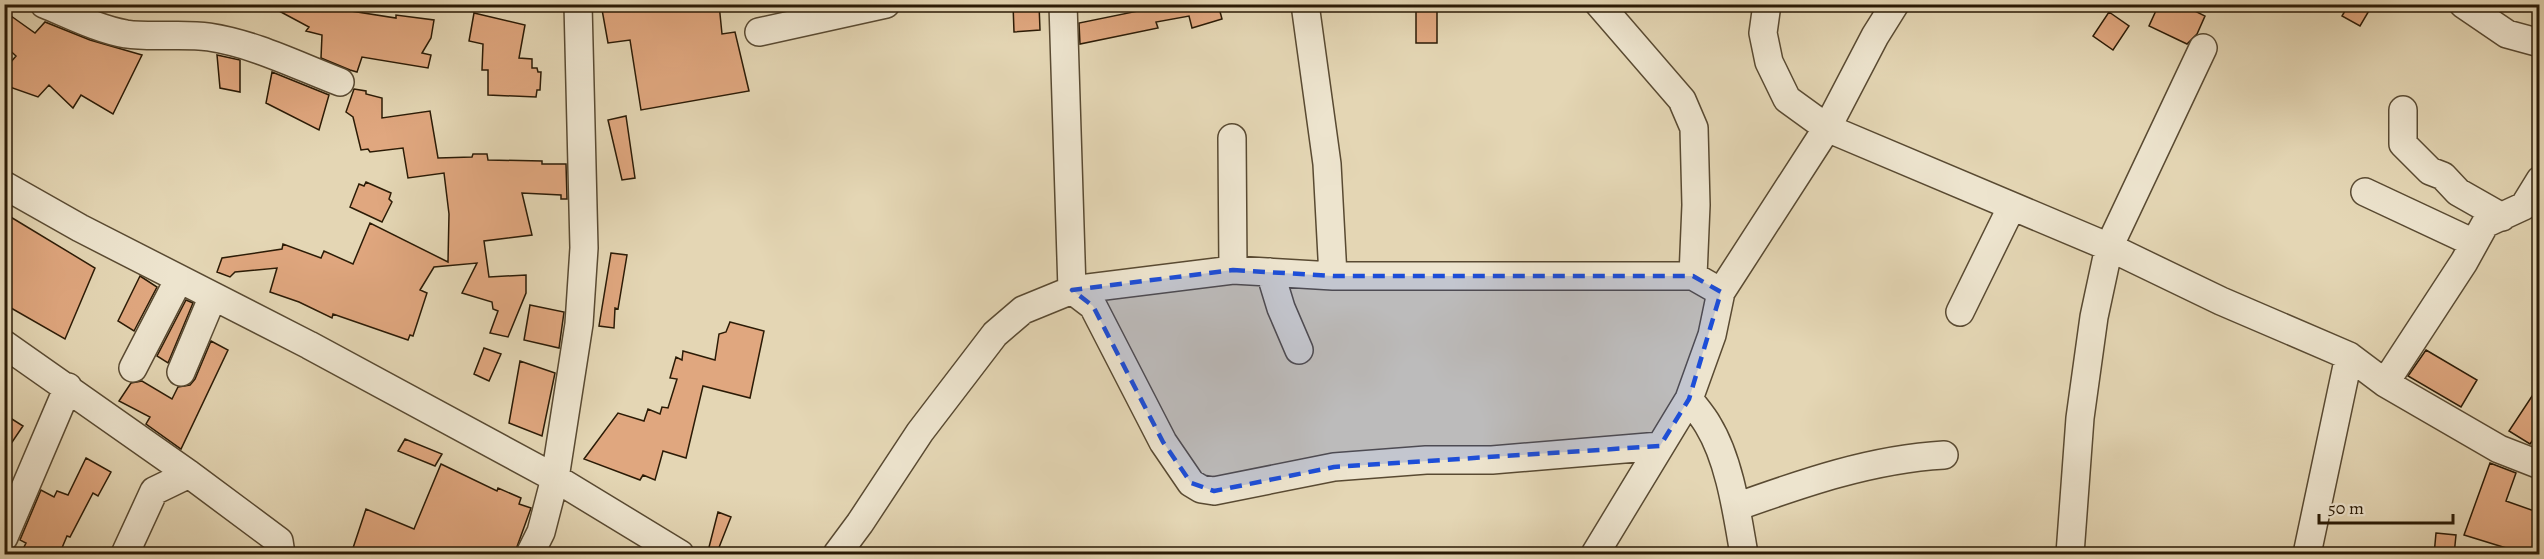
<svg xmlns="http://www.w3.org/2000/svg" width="2544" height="559" font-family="Alegreya,serif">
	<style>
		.building { fill: #e0a77f; stroke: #2b1b06; stroke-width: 1.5 }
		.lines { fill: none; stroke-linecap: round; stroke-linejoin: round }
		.minor-casing { stroke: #594a32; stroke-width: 30 }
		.minor { stroke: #ede4ce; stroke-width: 27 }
		.marked { fill: #1d4ed8; fill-opacity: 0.2; stroke: #1d4ed8; stroke-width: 4.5; stroke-dasharray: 12 8; stroke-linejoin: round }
	</style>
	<rect width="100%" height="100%" fill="#e4d6b4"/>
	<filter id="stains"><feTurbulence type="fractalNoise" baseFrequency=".00333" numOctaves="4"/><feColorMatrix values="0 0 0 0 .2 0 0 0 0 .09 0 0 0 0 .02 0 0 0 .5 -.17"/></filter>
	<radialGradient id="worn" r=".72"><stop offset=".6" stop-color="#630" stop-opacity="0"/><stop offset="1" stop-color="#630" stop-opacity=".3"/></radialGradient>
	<path class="building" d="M266 4H306L396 18V15L434 20 431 38 422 53 431 55 428 68 362 57 357 72 350 70 321 58 322 35 306 31 309 27Z
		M601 4H719L722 34 735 32 749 91 641 110 630 40 608 43Z
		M1013 4H1039L1040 30 1014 32Z
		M1153 4H1218L1222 19 1192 28 1189 16 1156 22 1158 28 1080 44 1079 23 1153 8Z
		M1416 4H1437V43H1416Z
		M2159 4H2181L2205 16 2197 34 2187 44 2149 26Z
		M2349 4H2373L2360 26 2342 16Z
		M4 11 35 33 45 22 90 40 142 55 113 114 81 95 73 108 49 85 38 97 4 85V70L16 56 4 45Z
		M2109 12 2129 26 2113 50 2093 36Z
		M474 13 525 25 519 58 532 59V68H537L538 72H541L540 90H537L536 97 488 95V70H482L483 44 469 41Z
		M217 55 240 60V92L220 88Z
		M272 72 329 95 319 130 266 103Z
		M354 89 366 91V94L382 98V118L430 111 438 158 472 157 473 154H487L488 160 542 161V164H566L567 199H561V195L522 193 532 235 484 241 489 277 526 275V293L508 337 490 333 498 311 493 309 492 302 462 293 477 263 434 267 420 290 427 293 413 336 410 335 408 340 333 314 332 318 299 302 270 292 277 268 235 272 230 277 217 272 222 258 282 249 283 244 321 258 324 251 353 264 370 223 448 262 449 214 444 173 408 178 403 148 370 152 368 149 361 150 353 117 346 112Z
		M626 116 635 178 622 180 608 120Z
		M366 182 391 193 389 199 392 202 382 222 350 207 359 184 364 186Z
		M9 216 95 268 65 339 4 304V226Z
		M611 253 627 255 618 309 615 308 614 328 599 326Z
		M140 276 157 287 134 331 118 321Z
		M186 300 193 303 168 363 157 356Z
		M530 305 564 312 559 348 524 340Z
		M730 322 764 331 750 398 703 386 686 458 663 451 655 480 643 475 640 480 584 459 618 413 644 421 648 409 660 414 662 407 668 408 677 379 670 378 676 357 682 360 683 351 715 360 719 334 726 332Z
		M211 341 228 350 181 449 146 424 150 417 119 401 131 383 142 381 172 399 178 387 190 385 195 379Z
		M484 348 501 354 489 381 474 374Z
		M2426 350 2477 380 2461 407 2408 376Z
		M520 361 555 373 542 436 509 423Z
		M2540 384V430L2530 444 2509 431Z
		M4 414 23 426 4 454Z
		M405 439 442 454 435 466 398 451Z
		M86 458 111 472 98 496 93 493 70 537 67 536 59 555H32L23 549 26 543 20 540 41 490 54 497 57 491 68 495Z
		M2490 463 2516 473 2506 501 2540 513V526L2529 555 2464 535Z
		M441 464 497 491 498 488 521 498 519 504 531 508 514 555H374L353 548 366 509 414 529Z
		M718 512 731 517 716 555H707Z
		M2436 533 2456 535 2454 555H2434Z"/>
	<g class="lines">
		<defs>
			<path id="minor" d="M44 4C71 15 98 29 126 34 153 38 182 33 209 37 255 44 298 66 340 82
				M1063 4 1072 290 1093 306 1163 442 1191 483 1201 489 1214 491 1334 467 1426 460H1492L1660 446
				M1305 4 1327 164 1333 276
				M1599 4 1682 100 1694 128 1696 205 1693 276
				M1767 4 1763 33 1769 62 1787 99 1827 128 2109 247 2221 301 2349 356 2385 383 2499 449 2540 465
				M2463 4 2507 34 2540 43
				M759 32 886 4
				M2403 110V144L2430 171 2443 176 2458 192 2502 217
				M1232 138 1233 270
				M4 185 80 228 309 345 555 478 680 554
				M2365 192 2474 243
				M1270 272 1281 308 1299 350
				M1960 312 2012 206
				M4 344 189 474 279 541 281 554
				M133 368 179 279
				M181 372 213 296
				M2385 383 2464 262 2485 224 2524 206 2540 180
				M1689 399C1695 407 1703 416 1708 425 1730 461 1737 514 1744 554
				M1736 507C1803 483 1872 459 1944 455
				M4 537 68 387
				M125 554 154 491 189 474
				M530 554 541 532 555 478 579 324 584 248 578 4
				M837 554 860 523 920 432 995 334 1023 310 1072 290 1233 270 1333 276H1693L1721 292
				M1595 554 1689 399 1712 335 1721 292 1827 128 1875 36 1895 4
				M2070 554 2080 418 2094 317 2109 247 2203 48
				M2307 554 2349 356"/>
		</defs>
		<use href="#minor" class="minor-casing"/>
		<use href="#minor" class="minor"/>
	</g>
	<path class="marked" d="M1233 270 1333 276H1693L1721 292 1689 399 1660 446 1334 467 1214 491 1191 483 1163 442 1093 306 1072 290Z"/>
	<rect width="2544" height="559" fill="none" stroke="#e4d6b4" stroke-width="24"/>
	<rect x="6" y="6" width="2532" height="547" fill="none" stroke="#2b1b06" stroke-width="3"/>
	<rect x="12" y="12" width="2520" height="535" fill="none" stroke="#2b1b06" stroke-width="1.5"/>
	<path d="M2319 514v9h134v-9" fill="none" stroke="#2b1b06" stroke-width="3"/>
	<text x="2328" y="514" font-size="18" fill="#2b1b06" stroke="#ede4ce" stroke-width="4.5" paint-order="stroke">50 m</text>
	<rect width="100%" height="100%" filter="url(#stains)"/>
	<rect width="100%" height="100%" fill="url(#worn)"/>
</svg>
